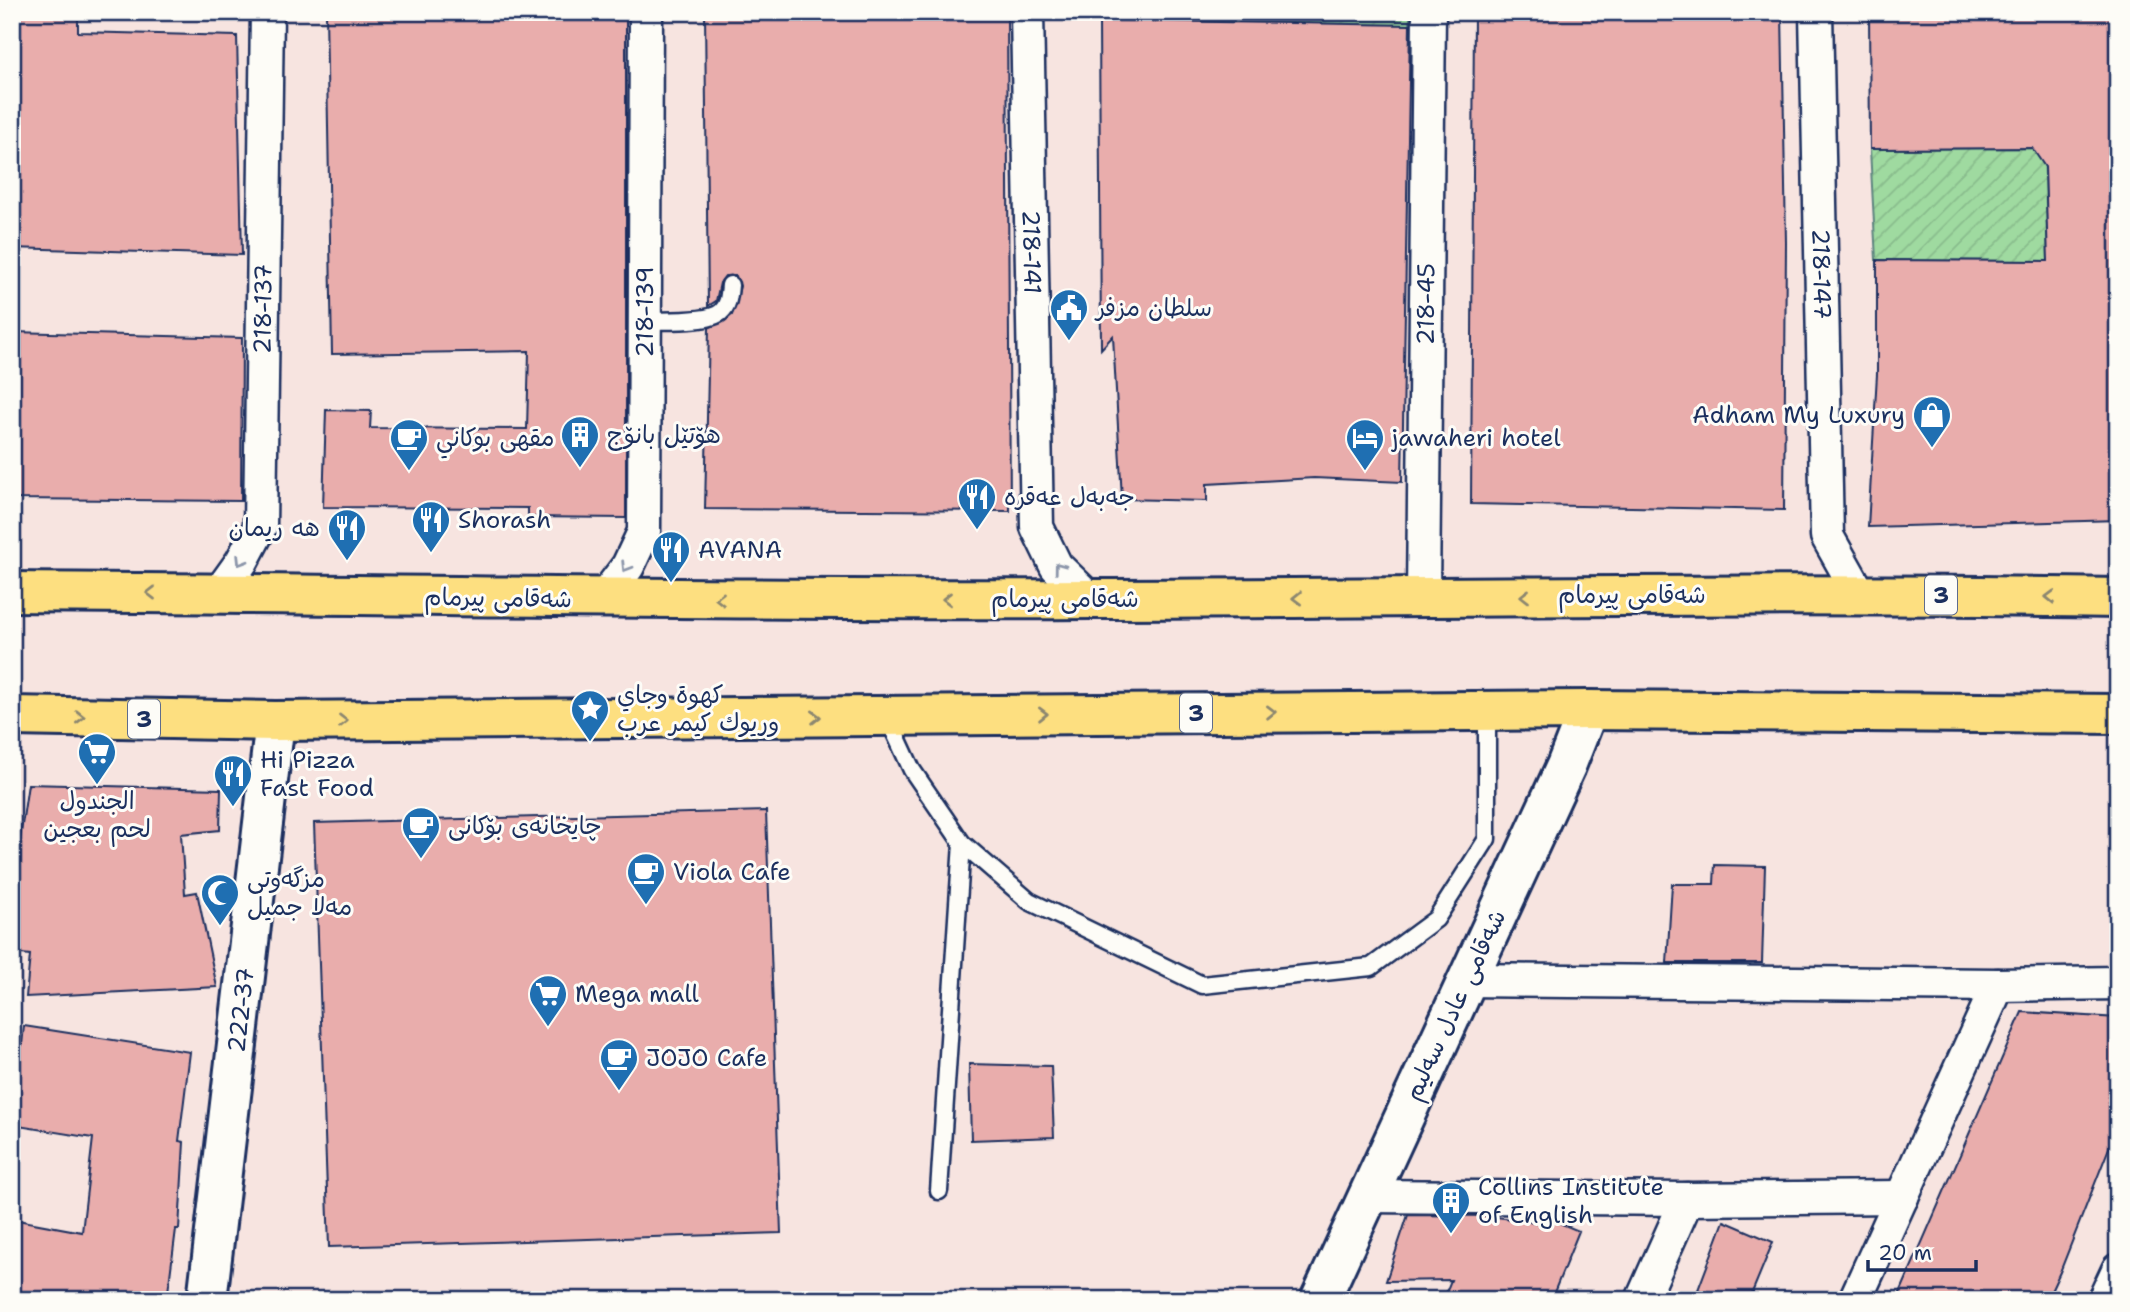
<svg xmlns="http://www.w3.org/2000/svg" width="2130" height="1312" font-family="'Shantell Sans','Playpen Sans Arabic',sans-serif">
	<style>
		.garden { fill: url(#garden-furrows); stroke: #5d847f; stroke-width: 2 }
		.building { fill: #e9adac; stroke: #1b2f5e; stroke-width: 2 }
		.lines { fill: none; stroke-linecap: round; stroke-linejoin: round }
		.service-casing { stroke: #1b2f5e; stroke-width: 21 }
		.minor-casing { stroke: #1b2f5e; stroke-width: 37 }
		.tertiary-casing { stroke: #1b2f5e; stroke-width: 44 }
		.trunk-casing { stroke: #1b2f5e; stroke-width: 44 }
		.service { stroke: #fdfcf7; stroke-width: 16 }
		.minor { stroke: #fdfcf7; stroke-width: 32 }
		.tertiary { stroke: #fdfcf7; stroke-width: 38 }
		.trunk { stroke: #fddf80; stroke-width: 38 }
		.oneway { stroke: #8c96aa }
		.oneway2 { stroke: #8c876f }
		.labels { text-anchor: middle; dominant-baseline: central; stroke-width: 6; stroke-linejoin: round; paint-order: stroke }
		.shield { fill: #fdfcf7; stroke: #5f6c8c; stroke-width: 2 }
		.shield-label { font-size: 23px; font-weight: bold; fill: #1b2f5e }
		.street-label { font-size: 24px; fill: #1b2f5e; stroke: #fdfcf7 }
		.poi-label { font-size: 24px; fill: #1b2f5e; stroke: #fdfcf7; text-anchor: start }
	</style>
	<defs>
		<pattern id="garden-furrows" width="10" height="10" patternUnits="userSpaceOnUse" patternTransform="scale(1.75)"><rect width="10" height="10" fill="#9fdaa0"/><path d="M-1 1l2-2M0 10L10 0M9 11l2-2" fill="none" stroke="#88bb8c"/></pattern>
	</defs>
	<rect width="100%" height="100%" fill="#f7e4e0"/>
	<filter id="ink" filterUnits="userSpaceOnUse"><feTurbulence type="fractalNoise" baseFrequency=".0143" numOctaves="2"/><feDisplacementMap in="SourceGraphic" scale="14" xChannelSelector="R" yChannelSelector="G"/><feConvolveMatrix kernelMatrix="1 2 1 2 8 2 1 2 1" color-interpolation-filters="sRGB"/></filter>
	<g filter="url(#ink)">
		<path class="garden" d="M1099 12H1410V25L1099 20Z
			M2044 148 2048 261 1876 260 1870 149Z"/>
		<path class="building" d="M12 12H78V32L237 36 242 255 12 248Z
			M326 12H626V518L528 517V508L323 507 326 410 371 411 370 428 527 429 529 351 332 354Z
			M705 12H1007L1010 511 705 509 709 328 732 315 740 286 736 276H725L720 283 716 301 708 306Z
			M1474 12H1782L1786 243 1784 510 1471 504Z
			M1869 12H2118V520L1868 527 1877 374V260L2048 261 2045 167 2032 148 1870 149Z
			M1099 20 1410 25 1402 482 1314 478 1207 484V501L1122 499 1113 336 1101 349Z
			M12 332 242 338 241 501 12 499Z
			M28 784 221 789 220 830 181 834 185 894 197 892 217 987 26 997 30 955 12 953V893Z
			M766 811 781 1233 329 1247 314 823Z
			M1715 865 1765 866 1762 963H1667L1672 884H1714Z
			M2022 1012 2118 1018V1125L2060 1272 2047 1300H1897Z
			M24 1026 190 1052 179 1141 184 1142 179 1229H176L167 1300H12V1219L82 1232 93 1138 12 1125V1045H22Z
			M969 1064 1051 1066 1054 1137 971 1140Z
			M1408 1215 1489 1216 1548 1224 1550 1219 1579 1231 1551 1300H1443L1451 1280 1386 1281Z
			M1724 1221 1773 1242 1749 1300H1725L1698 1290Z"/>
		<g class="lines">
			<defs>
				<path id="service" d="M647 321C664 320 709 323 721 312 729 305 729 294 730 285
					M888 718 912 770 962 843 1029 901 1202 985 1371 967 1436 919 1487 839V710
					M939 1191 962 843"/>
				<g id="minor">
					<path id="s1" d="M1027 12 1037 527 1056 566 1090 599"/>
					<path id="s2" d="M1816 12 1827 536 1859 593"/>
					<path id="s3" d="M219 593 242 561 260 527 267 12"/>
					<path id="s4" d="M1423 596 1429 12"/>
					<path id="s5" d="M603 599 628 566 644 532 646 12"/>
					<path d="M1466 980 1998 985 2118 983"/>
					<path d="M1367 1196 1687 1199 1902 1197"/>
					<path d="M1642 1300 1687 1199"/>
					<path d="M1855 1300 1998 985"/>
					<path d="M2104 1300 2118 1270"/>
				</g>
				<g id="tertiary">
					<path id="s6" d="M207 1300 275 721"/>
					<path d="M1320 1300 1566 766 1588 710"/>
				</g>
				<path id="trunk" d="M12 592C372 594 732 601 1091 599 1434 598 1776 592 2118 598
					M12 716 275 721 1588 710 2118 714"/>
			</defs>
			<use href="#service" class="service-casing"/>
			<use href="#minor" class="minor-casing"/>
			<use href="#tertiary" class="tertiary-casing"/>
			<use href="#trunk" class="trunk-casing"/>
			<use href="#service" class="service"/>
			<use href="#minor" class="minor"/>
			<use href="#tertiary" class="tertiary"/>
			<use href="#trunk" class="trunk"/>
		</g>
		<defs><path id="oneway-chevron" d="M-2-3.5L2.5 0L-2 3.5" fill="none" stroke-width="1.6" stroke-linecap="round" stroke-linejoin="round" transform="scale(1.75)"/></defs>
		<g class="oneway">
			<use href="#oneway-chevron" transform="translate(241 561) rotate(122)"/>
			<use href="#oneway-chevron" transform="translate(626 567) rotate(122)"/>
			<use href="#oneway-chevron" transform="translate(1059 567) rotate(-127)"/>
		</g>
		<g class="oneway2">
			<use href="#oneway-chevron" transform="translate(151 593) rotate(-180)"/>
			<use href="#oneway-chevron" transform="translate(1525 596) rotate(180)"/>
			<use href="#oneway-chevron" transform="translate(2050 597) rotate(-179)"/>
			<use href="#oneway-chevron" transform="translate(1297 598) rotate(179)"/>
			<use href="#oneway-chevron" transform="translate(720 599) rotate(-180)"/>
			<use href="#oneway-chevron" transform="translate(947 599) rotate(-180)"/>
			<use href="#oneway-chevron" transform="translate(1271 712) rotate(-1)"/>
			<use href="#oneway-chevron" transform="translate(1043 714) rotate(-1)"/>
			<use href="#oneway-chevron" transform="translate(80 717) rotate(1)"/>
			<use href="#oneway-chevron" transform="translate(816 717) rotate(-1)"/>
			<use href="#oneway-chevron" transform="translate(343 721)"/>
		</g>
	</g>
	<defs>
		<symbol id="civic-pin" viewBox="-11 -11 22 30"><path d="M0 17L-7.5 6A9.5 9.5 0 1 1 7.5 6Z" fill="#1f6fb2" stroke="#fdfcf7"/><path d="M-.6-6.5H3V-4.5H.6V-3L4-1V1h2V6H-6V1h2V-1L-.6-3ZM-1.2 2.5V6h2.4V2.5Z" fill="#fff"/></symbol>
		<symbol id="shop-pin" viewBox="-11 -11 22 30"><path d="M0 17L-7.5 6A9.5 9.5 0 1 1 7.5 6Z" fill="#1f6fb2" stroke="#fdfcf7"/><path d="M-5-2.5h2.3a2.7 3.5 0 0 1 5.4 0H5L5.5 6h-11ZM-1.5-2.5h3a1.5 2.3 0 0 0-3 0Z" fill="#fff"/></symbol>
		<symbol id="building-pin" viewBox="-11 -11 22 30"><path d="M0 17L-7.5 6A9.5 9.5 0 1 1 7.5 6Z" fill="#1f6fb2" stroke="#fdfcf7"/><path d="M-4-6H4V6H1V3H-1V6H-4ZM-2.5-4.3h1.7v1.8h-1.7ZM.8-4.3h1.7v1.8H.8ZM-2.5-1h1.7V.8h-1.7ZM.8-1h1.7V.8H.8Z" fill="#fff"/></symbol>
		<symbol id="cafe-pin" viewBox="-11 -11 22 30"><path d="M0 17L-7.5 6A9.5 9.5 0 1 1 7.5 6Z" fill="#1f6fb2" stroke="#fdfcf7"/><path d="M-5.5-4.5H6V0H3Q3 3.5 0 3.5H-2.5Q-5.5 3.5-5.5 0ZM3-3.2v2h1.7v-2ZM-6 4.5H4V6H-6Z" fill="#fff"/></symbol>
		<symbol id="hotel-pin" viewBox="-11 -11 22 30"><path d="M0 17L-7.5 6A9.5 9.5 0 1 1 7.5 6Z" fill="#1f6fb2" stroke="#fdfcf7"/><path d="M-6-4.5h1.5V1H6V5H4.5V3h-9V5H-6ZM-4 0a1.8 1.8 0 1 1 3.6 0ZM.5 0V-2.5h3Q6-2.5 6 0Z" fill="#fff"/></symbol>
		<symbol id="restaurant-pin" viewBox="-11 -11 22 30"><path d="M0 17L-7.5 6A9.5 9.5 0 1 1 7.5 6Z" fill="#1f6fb2" stroke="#fdfcf7"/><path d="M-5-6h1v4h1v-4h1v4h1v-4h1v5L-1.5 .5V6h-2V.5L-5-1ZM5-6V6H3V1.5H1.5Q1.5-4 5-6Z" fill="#fff"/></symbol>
		<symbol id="sight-pin" viewBox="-11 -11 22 30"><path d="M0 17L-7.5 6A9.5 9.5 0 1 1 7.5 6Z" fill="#1f6fb2" stroke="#fdfcf7"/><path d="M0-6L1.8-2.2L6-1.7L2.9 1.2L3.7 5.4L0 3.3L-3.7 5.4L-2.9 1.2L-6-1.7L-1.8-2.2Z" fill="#fff"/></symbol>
		<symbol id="supermarket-pin" viewBox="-11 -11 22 30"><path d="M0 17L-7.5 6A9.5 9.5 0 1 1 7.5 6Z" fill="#1f6fb2" stroke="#fdfcf7"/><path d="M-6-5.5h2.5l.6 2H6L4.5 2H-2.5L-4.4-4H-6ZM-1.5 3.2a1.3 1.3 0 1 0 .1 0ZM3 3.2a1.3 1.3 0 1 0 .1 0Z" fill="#fff"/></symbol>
		<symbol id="mosque-pin" viewBox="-11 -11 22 30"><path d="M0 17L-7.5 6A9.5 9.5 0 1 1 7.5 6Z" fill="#1f6fb2" stroke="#fdfcf7"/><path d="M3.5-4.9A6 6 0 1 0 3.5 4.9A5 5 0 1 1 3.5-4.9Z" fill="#fff"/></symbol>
	</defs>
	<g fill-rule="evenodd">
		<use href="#civic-pin" x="1047" y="286" width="44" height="60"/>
		<use href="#shop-pin" x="1910" y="393" width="44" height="60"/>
		<use href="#building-pin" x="558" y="413" width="44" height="60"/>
		<use href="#cafe-pin" x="387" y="416" width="44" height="60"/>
		<use href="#hotel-pin" x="1343" y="416" width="44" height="60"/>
		<use href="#restaurant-pin" x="955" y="475" width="44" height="60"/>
		<use href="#restaurant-pin" x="409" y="498" width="44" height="60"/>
		<use href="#restaurant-pin" x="325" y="506" width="44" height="60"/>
		<use href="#restaurant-pin" x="649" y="528" width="44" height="60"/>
		<use href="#sight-pin" x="568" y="687" width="44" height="60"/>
		<use href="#supermarket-pin" x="75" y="730" width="44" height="60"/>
		<use href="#restaurant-pin" x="211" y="752" width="44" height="60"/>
		<use href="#cafe-pin" x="399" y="804" width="44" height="60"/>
		<use href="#cafe-pin" x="624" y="850" width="44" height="60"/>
		<use href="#mosque-pin" x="198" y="871" width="44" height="60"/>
		<use href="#supermarket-pin" x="526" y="972" width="44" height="60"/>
		<use href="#cafe-pin" x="597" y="1036" width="44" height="60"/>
		<use href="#building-pin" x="1429" y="1179" width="44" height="60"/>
	</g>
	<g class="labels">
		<g class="shield">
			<rect x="1925" y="575.5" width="32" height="39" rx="5"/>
			<rect x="1180" y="693.5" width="32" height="39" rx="5"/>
			<rect x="128" y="699.5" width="32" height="39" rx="5"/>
		</g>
		<g class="shield-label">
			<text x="1941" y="595">3</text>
			<text x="1196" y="713">3</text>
			<text x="144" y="719">3</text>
		</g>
		<g class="street-label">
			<text stroke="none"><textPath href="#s1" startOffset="240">218-141</textPath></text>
			<text stroke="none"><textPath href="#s2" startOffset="262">218-147</textPath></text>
			<text stroke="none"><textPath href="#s4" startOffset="292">218-45</textPath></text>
			<text stroke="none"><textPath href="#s3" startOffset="296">218-137</textPath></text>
			<text stroke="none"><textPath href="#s5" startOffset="299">218-139</textPath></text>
			<text x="1632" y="595">شەقامی پیرمام</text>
			<text transform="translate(498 598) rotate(1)">شەقامی پیرمام</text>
			<text x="1065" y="599">شەقامی پیرمام</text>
			<text transform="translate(1455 1005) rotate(-65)">شەقامی عادل سەلیم</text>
			<text stroke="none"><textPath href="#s6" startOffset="292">222-37</textPath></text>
		</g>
		<g class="poi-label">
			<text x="1096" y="308">سلطان مزفر</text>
			<text x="1905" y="415" text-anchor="end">Adham My Luxury</text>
			<text x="607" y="435">هۆتێل بانۆج</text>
			<text x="436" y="438">مقهى بوكاني</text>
			<text x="1392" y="438">jawaheri hotel</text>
			<text x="1004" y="497">جەبەل عەقرە</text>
			<text x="458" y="520">Shorash</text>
			<text x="320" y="528" text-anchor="end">هه ريمان</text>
			<text x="698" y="550">AVANA</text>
			<text x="617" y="695">كهوة وجاي<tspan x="617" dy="28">وريوك كيمر عرب</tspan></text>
			<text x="260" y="760">Hi Pizza<tspan x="260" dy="28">Fast Food</tspan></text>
			<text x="97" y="801" text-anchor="middle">الجندول<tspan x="97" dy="28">لحم بعجين</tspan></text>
			<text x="448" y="826">چایخانەی بۆکانی</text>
			<text x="673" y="872">Viola Cafe</text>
			<text x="247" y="879">مزگەوتی<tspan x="247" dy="28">مەلا جمیل</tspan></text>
			<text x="575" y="994">Mega mall</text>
			<text x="646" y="1058">JOJO Cafe</text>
			<text x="1478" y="1187">Collins Institute<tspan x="1478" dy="28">of English</tspan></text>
		</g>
	</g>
	<rect width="2130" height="1312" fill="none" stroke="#fdfcf7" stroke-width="42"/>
	<rect x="21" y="21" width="2088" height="1270" fill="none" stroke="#1b2f5e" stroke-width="2.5" filter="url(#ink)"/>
	<path d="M1868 1260v10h108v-10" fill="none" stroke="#1b2f5e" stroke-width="3.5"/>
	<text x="1878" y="1260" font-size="21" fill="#1b2f5e" stroke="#fdfcf7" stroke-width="5" paint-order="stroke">20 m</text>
</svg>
